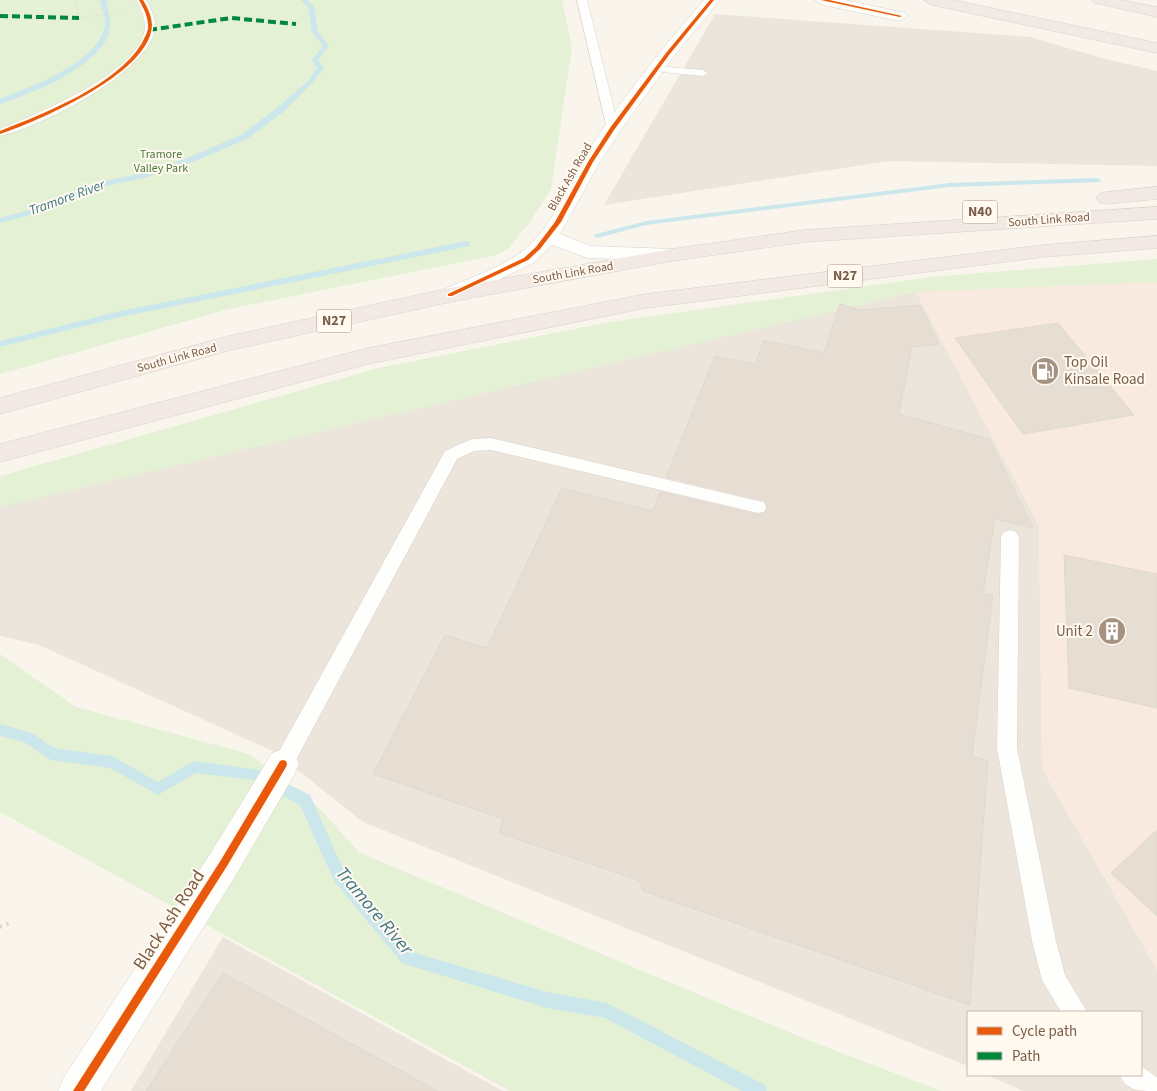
<svg xmlns="http://www.w3.org/2000/svg" width="1157" height="1091" font-family="'Source Sans 3',sans-serif">
	<style>
		.commercial { fill: #f9eadf }
		.industrial { fill: #ece5dc }
		.green { fill: #e4f1d5 }
		.lines { fill: none; stroke-linecap: round; stroke-linejoin: round }
		.stream { fill: #cce7eb; fill-rule: evenodd }
		.building { fill: #e6ddd3; stroke: #e2d8ce }
		.lane-casing { stroke: #d8d2ca; stroke-width: 1 }
		.street-casing { stroke: #d8d2ca; stroke-width: 1 }
		.highway-casing { stroke: #dad1c9; stroke-width: 1 }
		.path-far1 { stroke: #dbd4cd; stroke-width: 2; stroke-dasharray: 0.5 2.5; stroke-linecap: butt }
		.path { stroke: #dbd4cd; stroke-width: 4; stroke-dasharray: 2 5; stroke-linecap: butt }
		.lane { fill: #fefefc; fill-rule: evenodd }
		.street { fill: #fefefc; fill-rule: evenodd }
		.highway { fill: #f2e9e4; fill-rule: evenodd }
		.quiet { stroke: #00873e; stroke-width: 4; stroke-dasharray: 8 4; stroke-linecap: butt }
		.cycleway-casing { stroke: #fff9ef; stroke-width: 3 }
		.cycleway { fill: #e8590c; fill-rule: evenodd }
		.labels { text-anchor: middle; dominant-baseline: central; stroke-width: 4; stroke-linejoin: round; paint-order: stroke }
		.far-park-label { font-size: 12px; fill: #4c7b3c; stroke: #fff9ef }
		.far-street-label { font-size: 12px; fill: #7a5c48; stroke: #fff9ef }
		.far-water-label { font-size: 14px; font-style: italic; fill: #3d7888; stroke: #fff9ef }
		.shield { fill: #fff9ef; stroke: #a28b7a; stroke-width: 1 }
		.shield-label { font-size: 14px; font-weight: bold; fill: #7a5c48 }
		.poi-label { font-size: 15px; fill: #7a5c48; stroke: #fff9ef; text-anchor: start }
		.near-street-label { font-size: 18px; fill: #7a5c48; stroke: #fff9ef }
		.near-water-label { font-size: 19px; font-style: italic; fill: #3d7888; stroke: #fff9ef }
	</style>
	<rect width="100%" height="100%" fill="#f9f5ec"/>
	<path class="commercial" d="M1157 276V970L1042 769 1039 526 916 292Z"/>
	<path class="industrial" d="M715 14 1030 37 1102 58 1157 71V166L889 161 604 205Z
		M916 292 1039 526 1042 769 1157 970V1091H1023L987 1075H1141V1012H968V1066L363 822 275 752 39 645 0 636V498L302 410Z
		M223 937 503 1091H131Z"/>
	<path class="green" d="M0 0H562L572 48 551 189 530 222 509 248 497 255 229 309 0 374Z
		M1157 259V282L916 292 0 507V476L379 368 610 322 931 277Z
		M0 654 76 707 249 754 320 809 360 853 808 1040 941 1091H510L0 812Z"/>
	<g class="lines">
		<path class="stream" d="M100 0H106C109 13 113 25 107 38 92 69 32 94 0 104V99C30 87 108 60 105 19 104 13 101 6 100 0Z
			M301 0H308L314 7 318 32 329 46 318 60 324 68 312 83 283 112 247 139 193 162 144 178 105 186 57 208 0 223V218L51 204 100 182 139 174 187 158 241 135 277 108 308 81 317 68 312 60 323 46 312 32 308 7Z
			M1097 178 1101 180 1100 182 950 187 646 225 597 238 593 235 646 221 950 183Z
			M467 241 470 242V246L121 317 0 347V341L121 311Z
			M0 724 32 733 54 748 112 756 158 782 194 761 260 770 310 795 344 871 412 952 547 992 607 1003 765 1085 767 1091H742L605 1018 547 1008 402 963 334 881 300 805 253 780 196 773 158 795 110 768 51 760 24 742 0 736Z"/>
	</g>
	<path class="building" d="M840 304 860 310 920 305 939 344 912 347 899 414 989 439 1033 528 995 519 983 593 993 595 972 756 988 761 970 1005 643 891 640 881 499 833 503 819 373 774 445 635 487 648 562 488 653 511 660 492 758 515 766 513 768 506 764 500 666 477 715 356 755 364 764 340 824 353Z
		M1058 323 1134 415 1023 434 955 338Z
		M1064 555 1157 574V708L1069 688Z
		M1157 830V916L1111 873Z
		M223 973 438 1091H146Z"/>
	<g class="lines">
		<defs>
			<path id="lane" d="M136 0H146C152 10 157 21 154 32 144 75 40 127 0 136V129C38 113 132 76 144 33 147 21 142 10 136 0Z
				M577 0H587L619 129 617 131 613 132 607 129Z
				M657 66 703 70 708 73 703 76 653 71 652 69Z
				M491 438 758 501 764 502 766 507 764 512 758 513 491 450 474 451 457 459 290 771 283 773 276 771 273 764 276 757 445 451 472 439Z
				M1010 530 1016 532 1019 537 1017 748 1056 941 1065 975 1087 1012H1061L1042 980 1032 941 997 748 1001 537 1004 532Z
				M1141 1066 1157 1077V1091C1140 1091 1126 1091 1120 1075H1141Z"/>
			<path id="street" d="M704 0H720L673 57 621 130 600 162 560 234 591 246 672 249 679 251 682 255 679 259 672 261 588 258 552 245 533 263 458 300 450 302 442 300 439 295 442 290C469 278 509 265 530 245 557 219 569 179 590 148 624 96 663 47 704 0Z
				M815 0H845L905 13 908 16 900 21 823 5Z
				M283 749 294 753 299 764 294 775 236 875 101 1091H58L64 1077 212 851 272 753Z"/>
			<path id="highway" d="M924 0H953L1157 43V53L932 5Z
				M1092 0H1122L1157 7V17L1095 3Z
				M1157 187V199L1106 204 1099 202 1096 198 1099 194 1106 192Z
				M1157 207V219L805 242 672 261 450 302 231 350 0 414V398L229 336 450 288 672 249 805 230Z
				M1157 236V248L1043 257 646 308 368 364 0 462V444L368 348 646 294 1043 245Z"/>
		</defs>
		<use href="#lane" class="lane-casing"/>
		<use href="#street" class="street-casing"/>
		<use href="#highway" class="highway-casing"/>
		<path class="path-far1" d="M75 0 79 18 121 12"/>
		<path class="path" d="M0 927 13 922"/>
		<use href="#lane" class="lane"/>
		<use href="#street" class="street"/>
		<use href="#highway" class="highway"/>
		<path class="quiet" d="M0 16 79 18
			M149 30 231 18 296 24"/>
		<defs>
			<path id="cycleway" d="M139 0H143C149 10 154 21 151 32 141 76 39 121 0 134V131C45 113 116 86 142 43 144 38 147 34 148 29 149 18 144 9 139 0Z
				M710 0H714L669 55 614 130 593 162 561 222 540 249 528 260 452 296H448V294L524 258 536 247 555 222 588 162 610 128 666 53Z
				M821 0H829L902 16 900 17Z
				M283 760 286 761 287 764 286 767 227 866 84 1091H73L221 860 280 761Z"/>
		</defs>
		<use href="#cycleway" class="cycleway-casing"/>
		<use href="#cycleway" class="cycleway"/>
	</g>
	<defs>
		<symbol id="fuel-disc" viewBox="-11 -11 22 22"><circle r="9.5" fill="#a69281" stroke="#fff9ef"/><path d="M-5.5-6h7V0h2V4h1.3V-2.5L3-4.5l.8-.8L6-3V5H2.5V1h-1V6h-7ZM-4.2-4.7v3.2H.2V-4.7Z" fill="#fff"/></symbol>
		<symbol id="building-disc" viewBox="-11 -11 22 22"><circle r="9.5" fill="#a69281" stroke="#fff9ef"/><path d="M-4-6H4V6H1V3H-1V6H-4ZM-2.5-4.3h1.7v1.8h-1.7ZM.8-4.3h1.7v1.8H.8ZM-2.5-1h1.7V.8h-1.7ZM.8-1h1.7V.8H.8Z" fill="#fff"/></symbol>
	</defs>
	<g fill-rule="evenodd">
		<use href="#fuel-disc" x="1029" y="355" width="32" height="32"/>
		<use href="#building-disc" x="1096" y="615" width="32" height="32"/>
	</g>
	<g class="labels">
		<g class="far-park-label">
			<text x="161" y="154">Tramore<tspan x="161" dy="14">Valley Park</tspan></text>
		</g>
		<g class="far-street-label">
			<text transform="translate(570 177) rotate(-60)">Black Ash Road</text>
			<text transform="translate(1049 220) rotate(-4)">South Link Road</text>
			<text transform="translate(573 273) rotate(-10)">South Link Road</text>
			<text transform="translate(177 358) rotate(-15)">South Link Road</text>
		</g>
		<g class="far-water-label">
			<text transform="translate(67 198) rotate(-20)">Tramore River</text>
		</g>
		<g class="shield">
			<rect x="962.5" y="200.5" width="35" height="23" rx="4"/>
			<rect x="827.5" y="264.5" width="35" height="23" rx="4"/>
			<rect x="316.5" y="309.5" width="35" height="23" rx="4"/>
		</g>
		<g class="shield-label">
			<text x="980" y="212">N40</text>
			<text x="845" y="276">N27</text>
			<text x="334" y="321">N27</text>
		</g>
		<g class="poi-label">
			<text x="1064" y="362">Top Oil<tspan x="1064" dy="17">Kinsale Road</tspan></text>
			<text x="1093" y="631" text-anchor="end">Unit 2</text>
		</g>
		<g class="near-street-label">
			<text transform="translate(169 920) rotate(-57)">Black Ash Road</text>
		</g>
		<g class="near-water-label">
			<text transform="translate(374 911) rotate(50)">Tramore River</text>
		</g>
	</g>
	<rect x="967" y="1011" width="175" height="65" fill="#fff9ef" stroke="#cabaac"/>
	<rect x="977" y="1027" width="25" height="8" fill="#e8590c" stroke="#cabaac"/>
	<text x="1012" y="1036" font-size="15" fill="#7a5c48">Cycle path</text>
	<rect x="977" y="1052" width="25" height="8" fill="#00873e" stroke="#cabaac"/>
	<text x="1012" y="1061" font-size="15" fill="#7a5c48">Path</text>
</svg>
